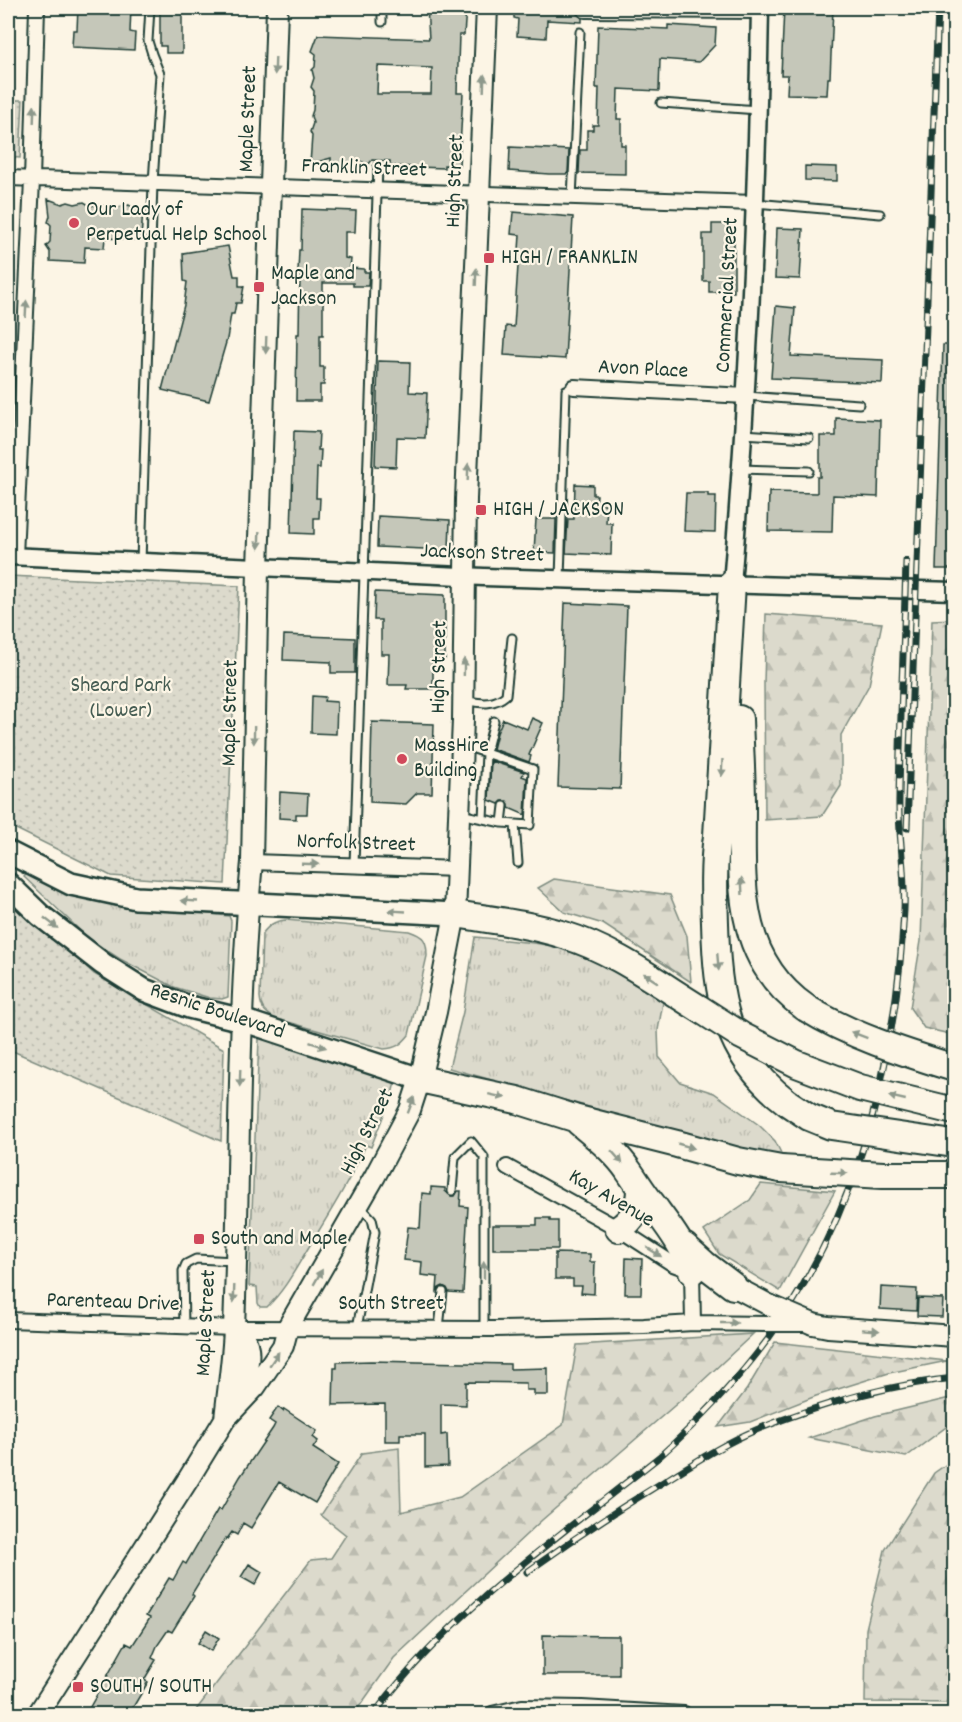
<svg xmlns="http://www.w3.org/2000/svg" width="962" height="1722" font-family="Dekko,sans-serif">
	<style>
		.grass { fill: url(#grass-tufts); stroke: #7e8c80; stroke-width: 1.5 }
		.forest { fill: url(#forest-firs); stroke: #7e8c80; stroke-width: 1.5 }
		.park { fill: url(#park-dots); stroke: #7e8c80; stroke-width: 1.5 }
		.building { fill: #c5c7b9; stroke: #1f3d34; stroke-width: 1.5; fill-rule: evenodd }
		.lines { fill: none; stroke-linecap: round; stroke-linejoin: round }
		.service-casing { stroke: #1f3d34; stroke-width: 11 }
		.minor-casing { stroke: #1f3d34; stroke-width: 18 }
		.tertiary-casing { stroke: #1f3d34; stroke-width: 21 }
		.secondary-casing { stroke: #1f3d34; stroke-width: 24 }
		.primary-casing { stroke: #1f3d34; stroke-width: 26 }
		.motorway-casing { stroke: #1f3d34; stroke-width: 30 }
		.service { stroke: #fcf5e5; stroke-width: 7 }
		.minor { stroke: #fcf5e5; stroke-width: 14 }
		.tertiary { stroke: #fcf5e5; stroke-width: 16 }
		.secondary { stroke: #fcf5e5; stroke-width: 20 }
		.primary { stroke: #fcf5e5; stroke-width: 21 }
		.motorway { stroke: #fcf5e5; stroke-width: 26 }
		.rail-casing { stroke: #1f3d34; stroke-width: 7 }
		.rail { stroke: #fcf5e5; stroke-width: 4.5; stroke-dasharray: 14; stroke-linecap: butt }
		.minor-bridge-casing { stroke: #1f3d34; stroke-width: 18; stroke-linecap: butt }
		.secondary-bridge-casing { stroke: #1f3d34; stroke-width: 24; stroke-linecap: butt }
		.motorway-bridge-casing { stroke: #1f3d34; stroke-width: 30; stroke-linecap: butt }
		.minor-bridge { stroke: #fcf5e5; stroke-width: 14 }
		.secondary-bridge { stroke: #fcf5e5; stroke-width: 20 }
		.motorway-bridge { stroke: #fcf5e5; stroke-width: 26 }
		.oneway { fill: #8e998c }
		.poi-dot { fill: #d1495b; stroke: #fcf5e5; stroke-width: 2 }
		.labels { text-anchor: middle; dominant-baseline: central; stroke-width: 4.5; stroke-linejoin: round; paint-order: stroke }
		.street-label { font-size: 22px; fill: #1f3d34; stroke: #fcf5e5 }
		.poi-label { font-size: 22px; fill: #1f3d34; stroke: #fcf5e5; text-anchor: start }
		.park-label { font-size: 22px; fill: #455c52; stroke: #fcf5e5 }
	</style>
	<defs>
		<pattern id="grass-tufts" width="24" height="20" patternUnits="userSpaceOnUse" patternTransform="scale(1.5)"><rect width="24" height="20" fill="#dcdacc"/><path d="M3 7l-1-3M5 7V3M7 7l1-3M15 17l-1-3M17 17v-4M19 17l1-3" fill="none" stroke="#bcbcb0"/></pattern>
		<pattern id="forest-firs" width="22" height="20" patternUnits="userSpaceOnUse" patternTransform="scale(1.5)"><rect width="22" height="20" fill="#dcdacc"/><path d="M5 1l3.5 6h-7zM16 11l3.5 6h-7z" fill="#bcbcb0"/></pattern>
		<pattern id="park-dots" width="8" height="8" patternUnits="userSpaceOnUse" patternTransform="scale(1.5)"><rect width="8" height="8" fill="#dcdacc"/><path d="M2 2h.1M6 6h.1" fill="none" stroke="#bcbcb0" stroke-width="1.8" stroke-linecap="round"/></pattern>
	</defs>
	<rect width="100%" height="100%" fill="#fcf5e5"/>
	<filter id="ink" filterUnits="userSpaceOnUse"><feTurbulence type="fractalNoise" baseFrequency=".0167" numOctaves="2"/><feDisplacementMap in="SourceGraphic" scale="12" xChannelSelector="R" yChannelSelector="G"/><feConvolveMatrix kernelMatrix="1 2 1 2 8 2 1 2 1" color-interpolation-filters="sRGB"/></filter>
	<g filter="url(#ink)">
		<path class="grass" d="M27 873 151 908 229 916 231 921 228 997 222 999 210 998 174 987 120 959 89 939 24 877Z
			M286 920 409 931C424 936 427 940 427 956L409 1035C401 1045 396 1048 384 1049L274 1018C265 1012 261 1009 260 997L262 934C269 925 274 921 286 920Z
			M475 937C513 941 559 943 595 958 619 969 641 985 664 997L658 1030 659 1057 680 1082 714 1093 759 1125 775 1141 782 1155 765 1153 704 1139 449 1068 463 1012Z
			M262 1036 396 1079 392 1094 371 1147 366 1145C349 1182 328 1216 307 1250 295 1270 284 1291 267 1307H260L258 1303 257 1287 249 1286 259 1039Z"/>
		<path class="forest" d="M766 614 882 623 869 685 841 735V786L822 816 765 820 764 683Z
			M954 619V1035L924 1028 910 1008 921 941 932 620Z
			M554 879 670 895 687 936 691 982 603 924 564 912 538 888Z
			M761 1184 835 1191 780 1291 719 1254 704 1231 750 1200Z
			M753 1334 696 1387 542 1520 394 1658 354 1714H193L311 1560 331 1558 346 1535 321 1515 362 1453 399 1448 401 1512 460 1497 563 1425 577 1345Z
			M775 1342 947 1361 889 1373 816 1396 750 1422 718 1427 747 1389Z
			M954 1397V1421L906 1457 809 1438 875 1416Z
			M954 1459V1703L865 1702 866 1629 885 1550 934 1473Z"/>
		<path class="park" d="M8 100H23L20 158 8 157Z
			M8 576 239 586 225 884 111 876 8 825Z
			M8 895 94 974 224 1049 221 1141 8 1049Z"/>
		<path class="building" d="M78 8H131L130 32 135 33 134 50 72 47 73 30H77Z
			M160 8H182V53H166V46H160Z
			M427 8H466L464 35H459L457 93H463L459 166 444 165V168L390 166V161L372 160 369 164 359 161 348 164 331 163V158L310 164 312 136 310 132 313 123 311 116 313 110 314 91 311 87 314 78 312 70 315 67 316 54 312 51 318 35 429 39ZM378 66 432 68 431 94H377Z
			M514 8H577V14L582 18V22L547 20 546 38 517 36 518 19 514 18Z
			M784 8H833L830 78H828L827 95 787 94 788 75H781Z
			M668 25 716 28 715 45 699 62 660 59 659 91 618 89 617 119H621V145H625V174L579 173 580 150H587V130H593V125H598L599 88H596L598 26 668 29Z
			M510 147 569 150 568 173 566 174H549L509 171Z
			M805 166 837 167V181L805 180Z
			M48 199 62 204 68 202 75 204 84 202 89 205 108 206 113 205 118 207 129 205 132 207 143 208 141 240 105 238 104 248 85 247 84 263 50 261V252L46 246 50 242 51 225 48 222 50 216Z
			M302 209 356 211 355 232H345V258L351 259 350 268 364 269V272H369L368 286H353V283H323V335H320V367H324V385H320V401H296L297 334H299L300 272H298L299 250H301Z
			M513 212 573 217 565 359 504 355 506 326 514 327 520 235 511 234Z
			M712 224H734V292H709V281H703V234H712Z
			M777 228 803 229 800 279 775 278Z
			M228 246 234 276H239V286H244L241 303H236L234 314H231L227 339 209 401 162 390 184 305 187 282 184 281 183 253Z
			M776 306 795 308 791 356 883 360 882 383 771 378Z
			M943 345H954V569H936Z
			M378 361 410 362 409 392 427 393 425 438 397 437 396 467 375 466Z
			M836 418 880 420 878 497 833 495 832 532 768 531 769 492 817 493V477H820V436H836Z
			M294 431 319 432 318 450H321L320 468H317L316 498H320L319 518H314V534L291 533Z
			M575 484 593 485V495H597L596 504H607L606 523H612L611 555 566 553 568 519H574Z
			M686 493H708V496H716L715 532 684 531Z
			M378 516 450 520 449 550 377 547Z
			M536 519H556L555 553 534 552Z
			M375 592 445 595V659H433V689H406L407 685H388L389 654H381V620H374Z
			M565 603 627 606 620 789 558 787Z
			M284 635 355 638V673H331V662L283 660Z
			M312 696 325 697 324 701 337 702 336 734 311 733Z
			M532 718 543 723 529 755 531 756 529 762 493 749 497 733 503 719 527 729Z
			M372 722 434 724 432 793H417L406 804 370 802Z
			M491 761 524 772 522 776 527 778 525 815 509 808V804L507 801H502L499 804 489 800Z
			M280 792 308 794 307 814H296V819L279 818Z
			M431 1187 445 1188V1191L451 1196H455L458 1191H461L460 1206 468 1207 463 1293 449 1292 447 1288 443 1286 439 1288 437 1291 438 1277 421 1275 422 1262 404 1260 408 1227 420 1228 422 1193 431 1194Z
			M537 1218H550V1221H558V1249H493V1225H537Z
			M555 1253 590 1254V1262H595L594 1294 581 1293 582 1286H573V1279H555Z
			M626 1258 642 1259 641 1294H625Z
			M881 1287 917 1289 916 1311 880 1309Z
			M918 1298 943 1299 942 1317 917 1316Z
			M371 1361 510 1364V1369L548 1368V1395H534V1390H526V1383L466 1382V1405L441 1404V1435L447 1434 448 1466 425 1467V1434H400V1441H385V1404L333 1405 334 1368H337V1362Z
			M278 1407 283 1411 284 1409 317 1431 313 1437 318 1441 313 1448 338 1464 315 1503 279 1482 251 1528 243 1523 237 1535 232 1532 227 1539 226 1538 193 1592 192 1594 194 1596 172 1632 168 1630 157 1646 152 1658 156 1660 144 1680 148 1682 129 1714H86L126 1643 132 1646 150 1618 146 1616 169 1578 173 1580 183 1562 186 1564 218 1509 221 1510 240 1477 273 1428 275 1424 269 1420Z
			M249 1564 262 1572 255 1585 241 1577Z
			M206 1630 219 1638 211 1651 198 1643Z
			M543 1635 619 1636V1675H543Z"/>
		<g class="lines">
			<defs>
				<path id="service" d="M382 22V8
					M661 103 758 110
					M572 198 580 32
					M755 203 880 214
					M746 396 859 404
					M743 434 809 438
					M741 469 809 471
					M141 562 153 183 160 74 152 54 148 41 150 8
					M560 579 566 390 574 387
					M466 701C481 703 493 706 506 695L512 638
					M460 814 502 823 530 825 533 769 465 746
					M483 819 486 753 494 721
					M502 823 504 806
					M515 824 518 863
					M354 865 378 166
					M452 1191 455 1157 471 1141 484 1157V1328
					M184 1327 183 1271 186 1264 196 1259 235 1261
					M357 1328 375 1232 372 1219 359 1205
					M439 1328 443 1292"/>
				<path id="minor" d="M585 10 760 11
					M8 178 755 203
					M574 387 746 396
					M15 556 32 180 37 8
					M252 862 458 869
					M507 1167 619 1229 673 1264 692 1271
					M692 1271 693 1323
					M8 1320 234 1328 495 1329 644 1326 693 1323 766 1324
					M492 1714 522 1707 582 1708 684 1714"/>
				<path id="tertiary" d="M8 556 484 577 954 591
					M732 584C748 392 757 200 760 8"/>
				<path id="secondary" d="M733 1286 769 1305
					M813 1324 828 1327 954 1336
					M233 1403C241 1388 256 1355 244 1338 242 1335 237 1331 234 1328
					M225 1419C228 1389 233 1358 234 1328 240 1173 237 1017 252 862L258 568 277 8
					M38 1714 189 1478 225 1419 255 1387 283 1346 288 1327 375 1176 410 1110 420 1079 436 1012 455 914 463 720 466 499 487 8"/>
				<path id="primary" d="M8 852 71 884 136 898 455 914
					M8 884 40 915 103 964 144 990 189 1007 242 1020 420 1079"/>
				<path id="motorway" d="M732 584 717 836C713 865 714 894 715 923 717 997 725 1056 788 1103
					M739 719C740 748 742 777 742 806 742 883 735 958 806 1008
					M455 914C492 920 529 924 564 935 614 950 656 982 700 1009
					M420 1079 517 1100 574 1118 677 1144 738 1161 781 1169
					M579 1122C596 1137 615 1151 628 1170 636 1181 643 1193 652 1204 668 1226 683 1244 692 1271
					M619 1229C633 1220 640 1207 640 1189
					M684 1246 704 1264 733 1286"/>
			</defs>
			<use href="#service" class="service-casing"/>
			<use href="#minor" class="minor-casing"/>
			<use href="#tertiary" class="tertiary-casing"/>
			<use href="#secondary" class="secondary-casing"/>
			<use href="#primary" class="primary-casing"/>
			<use href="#motorway" class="motorway-casing"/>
			<use href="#service" class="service"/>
			<use href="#minor" class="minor"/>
			<use href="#tertiary" class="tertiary"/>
			<use href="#secondary" class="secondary"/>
			<use href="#primary" class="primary"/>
			<use href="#motorway" class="motorway"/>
			<defs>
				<path id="rail" d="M907 828 938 8
					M527 1572C573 1539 620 1508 668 1479 697 1461 725 1443 756 1430 820 1404 886 1385 954 1378
					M374 1714C451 1611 559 1536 659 1457 699 1421 736 1382 768 1339 859 1214 896 1062 904 910 906 873 898 836 899 799 900 719 904 640 906 561"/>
			</defs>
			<use href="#rail" class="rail-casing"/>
			<use href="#rail" class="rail"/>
			<defs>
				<path id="minor-bridge" d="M766 1324H806"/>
				<path id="secondary-bridge" d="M769 1305 813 1324"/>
				<path id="motorway-bridge" d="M806 1008C851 1036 903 1052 954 1068
					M700 1009 742 1036 797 1064 860 1088 954 1111
					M788 1103 809 1117 831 1126 954 1144
					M781 1169 883 1175H954"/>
			</defs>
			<use href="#minor-bridge" class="minor-bridge-casing"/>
			<use href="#secondary-bridge" class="secondary-bridge-casing"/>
			<use href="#motorway-bridge" class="motorway-bridge-casing"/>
			<use href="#minor-bridge" class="minor-bridge"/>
			<use href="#secondary-bridge" class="secondary-bridge"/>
			<use href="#motorway-bridge" class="motorway-bridge"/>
		</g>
		<defs><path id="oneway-solid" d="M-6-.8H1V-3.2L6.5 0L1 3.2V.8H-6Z" transform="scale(1.5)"/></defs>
		<g class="oneway">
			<use href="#oneway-solid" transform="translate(275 66) rotate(92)"/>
			<use href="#oneway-solid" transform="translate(484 83) rotate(-88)"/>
			<use href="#oneway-solid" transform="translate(34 114) rotate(-88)"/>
			<use href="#oneway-solid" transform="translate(476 277) rotate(-88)"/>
			<use href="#oneway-solid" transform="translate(26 309) rotate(-87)"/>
			<use href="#oneway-solid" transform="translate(266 345) rotate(92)"/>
			<use href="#oneway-solid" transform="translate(468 472) rotate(-88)"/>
			<use href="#oneway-solid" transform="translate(259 540) rotate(92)"/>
			<use href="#oneway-solid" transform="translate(464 667) rotate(-89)"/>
			<use href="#oneway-solid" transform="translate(254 735) rotate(91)"/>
			<use href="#oneway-solid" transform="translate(722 768) rotate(93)"/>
			<use href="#oneway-solid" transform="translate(310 864) rotate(2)"/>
			<use href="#oneway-solid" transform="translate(742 886) rotate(-93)"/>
			<use href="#oneway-solid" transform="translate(189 901) rotate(-177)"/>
			<use href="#oneway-solid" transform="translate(397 911) rotate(-177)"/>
			<use href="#oneway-solid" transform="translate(51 923) rotate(38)"/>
			<use href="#oneway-solid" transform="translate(718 962) rotate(85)"/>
			<use href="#oneway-solid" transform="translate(651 978) rotate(-147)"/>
			<use href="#oneway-solid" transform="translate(859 1035) rotate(-159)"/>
			<use href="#oneway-solid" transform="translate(318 1045) rotate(18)"/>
			<use href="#oneway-solid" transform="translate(240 1078) rotate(92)"/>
			<use href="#oneway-solid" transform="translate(497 1096) rotate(12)"/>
			<use href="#oneway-solid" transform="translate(897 1098) rotate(-167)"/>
			<use href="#oneway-solid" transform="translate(411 1105) rotate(-69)"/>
			<use href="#oneway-solid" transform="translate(686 1146) rotate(16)"/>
			<use href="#oneway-solid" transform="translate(617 1157) rotate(49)"/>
			<use href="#oneway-solid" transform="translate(839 1173) rotate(2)"/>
			<use href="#oneway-solid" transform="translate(654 1252) rotate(32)"/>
			<use href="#oneway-solid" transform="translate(484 1270) rotate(-90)"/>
			<use href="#oneway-solid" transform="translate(318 1277) rotate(-60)"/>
			<use href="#oneway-solid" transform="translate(234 1294) rotate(92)"/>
			<use href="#oneway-solid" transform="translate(729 1323)"/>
			<use href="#oneway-solid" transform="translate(871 1330) rotate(4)"/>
			<use href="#oneway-solid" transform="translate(274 1359) rotate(-56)"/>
		</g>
	</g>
	<g class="poi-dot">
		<circle cx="74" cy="223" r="6"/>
		<rect x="483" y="252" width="12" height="12" rx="3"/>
		<rect x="253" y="281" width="12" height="12" rx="3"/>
		<rect x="475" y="504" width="12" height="12" rx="3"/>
		<circle cx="402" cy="759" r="6"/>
		<rect x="193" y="1233" width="12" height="12" rx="3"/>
		<rect x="72" y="1681" width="12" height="12" rx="3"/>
	</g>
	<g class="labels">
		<g class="street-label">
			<text transform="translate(249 119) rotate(-88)">Maple Street</text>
			<text transform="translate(364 169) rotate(2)">Franklin Street</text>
			<text transform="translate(456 181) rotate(-88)">High Street</text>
			<text transform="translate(728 295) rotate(-87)">Commercial Street</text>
			<text transform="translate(643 370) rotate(3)">Avon Place</text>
			<text transform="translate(482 554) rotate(2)">Jackson Street</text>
			<text transform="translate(440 667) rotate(-89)">High Street</text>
			<text transform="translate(231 713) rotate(-89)">Maple Street</text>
			<text transform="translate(356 844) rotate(2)">Norfolk Street</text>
			<text transform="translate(217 1012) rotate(18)">Resnic Boulevard</text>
			<text transform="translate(368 1132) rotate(-63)">High Street</text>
			<text transform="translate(611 1199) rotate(30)">Kay Avenue</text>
			<text transform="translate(113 1303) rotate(2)">Parenteau Drive</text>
			<text x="391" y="1304">South Street</text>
			<text transform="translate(207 1323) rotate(-87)">Maple Street</text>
		</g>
		<g class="poi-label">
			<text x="86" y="210">Our Lady of<tspan x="86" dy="25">Perpetual Help School</tspan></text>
			<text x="501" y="258">HIGH / FRANKLIN</text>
			<text x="271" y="274">Maple and<tspan x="271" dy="25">Jackson</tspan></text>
			<text x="493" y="510">HIGH / JACKSON</text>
			<text x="414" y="746">MassHire<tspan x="414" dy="25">Building</tspan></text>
			<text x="211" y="1239">South and Maple</text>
			<text x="90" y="1687">SOUTH / SOUTH</text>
		</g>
		<g class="park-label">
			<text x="121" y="686">Sheard Park<tspan x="121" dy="25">(Lower)</tspan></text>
		</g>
	</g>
	<rect width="962" height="1722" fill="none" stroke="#fcf5e5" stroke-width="30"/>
	<rect x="15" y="15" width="932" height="1692" fill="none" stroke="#1f3d34" stroke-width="2" filter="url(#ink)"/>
</svg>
